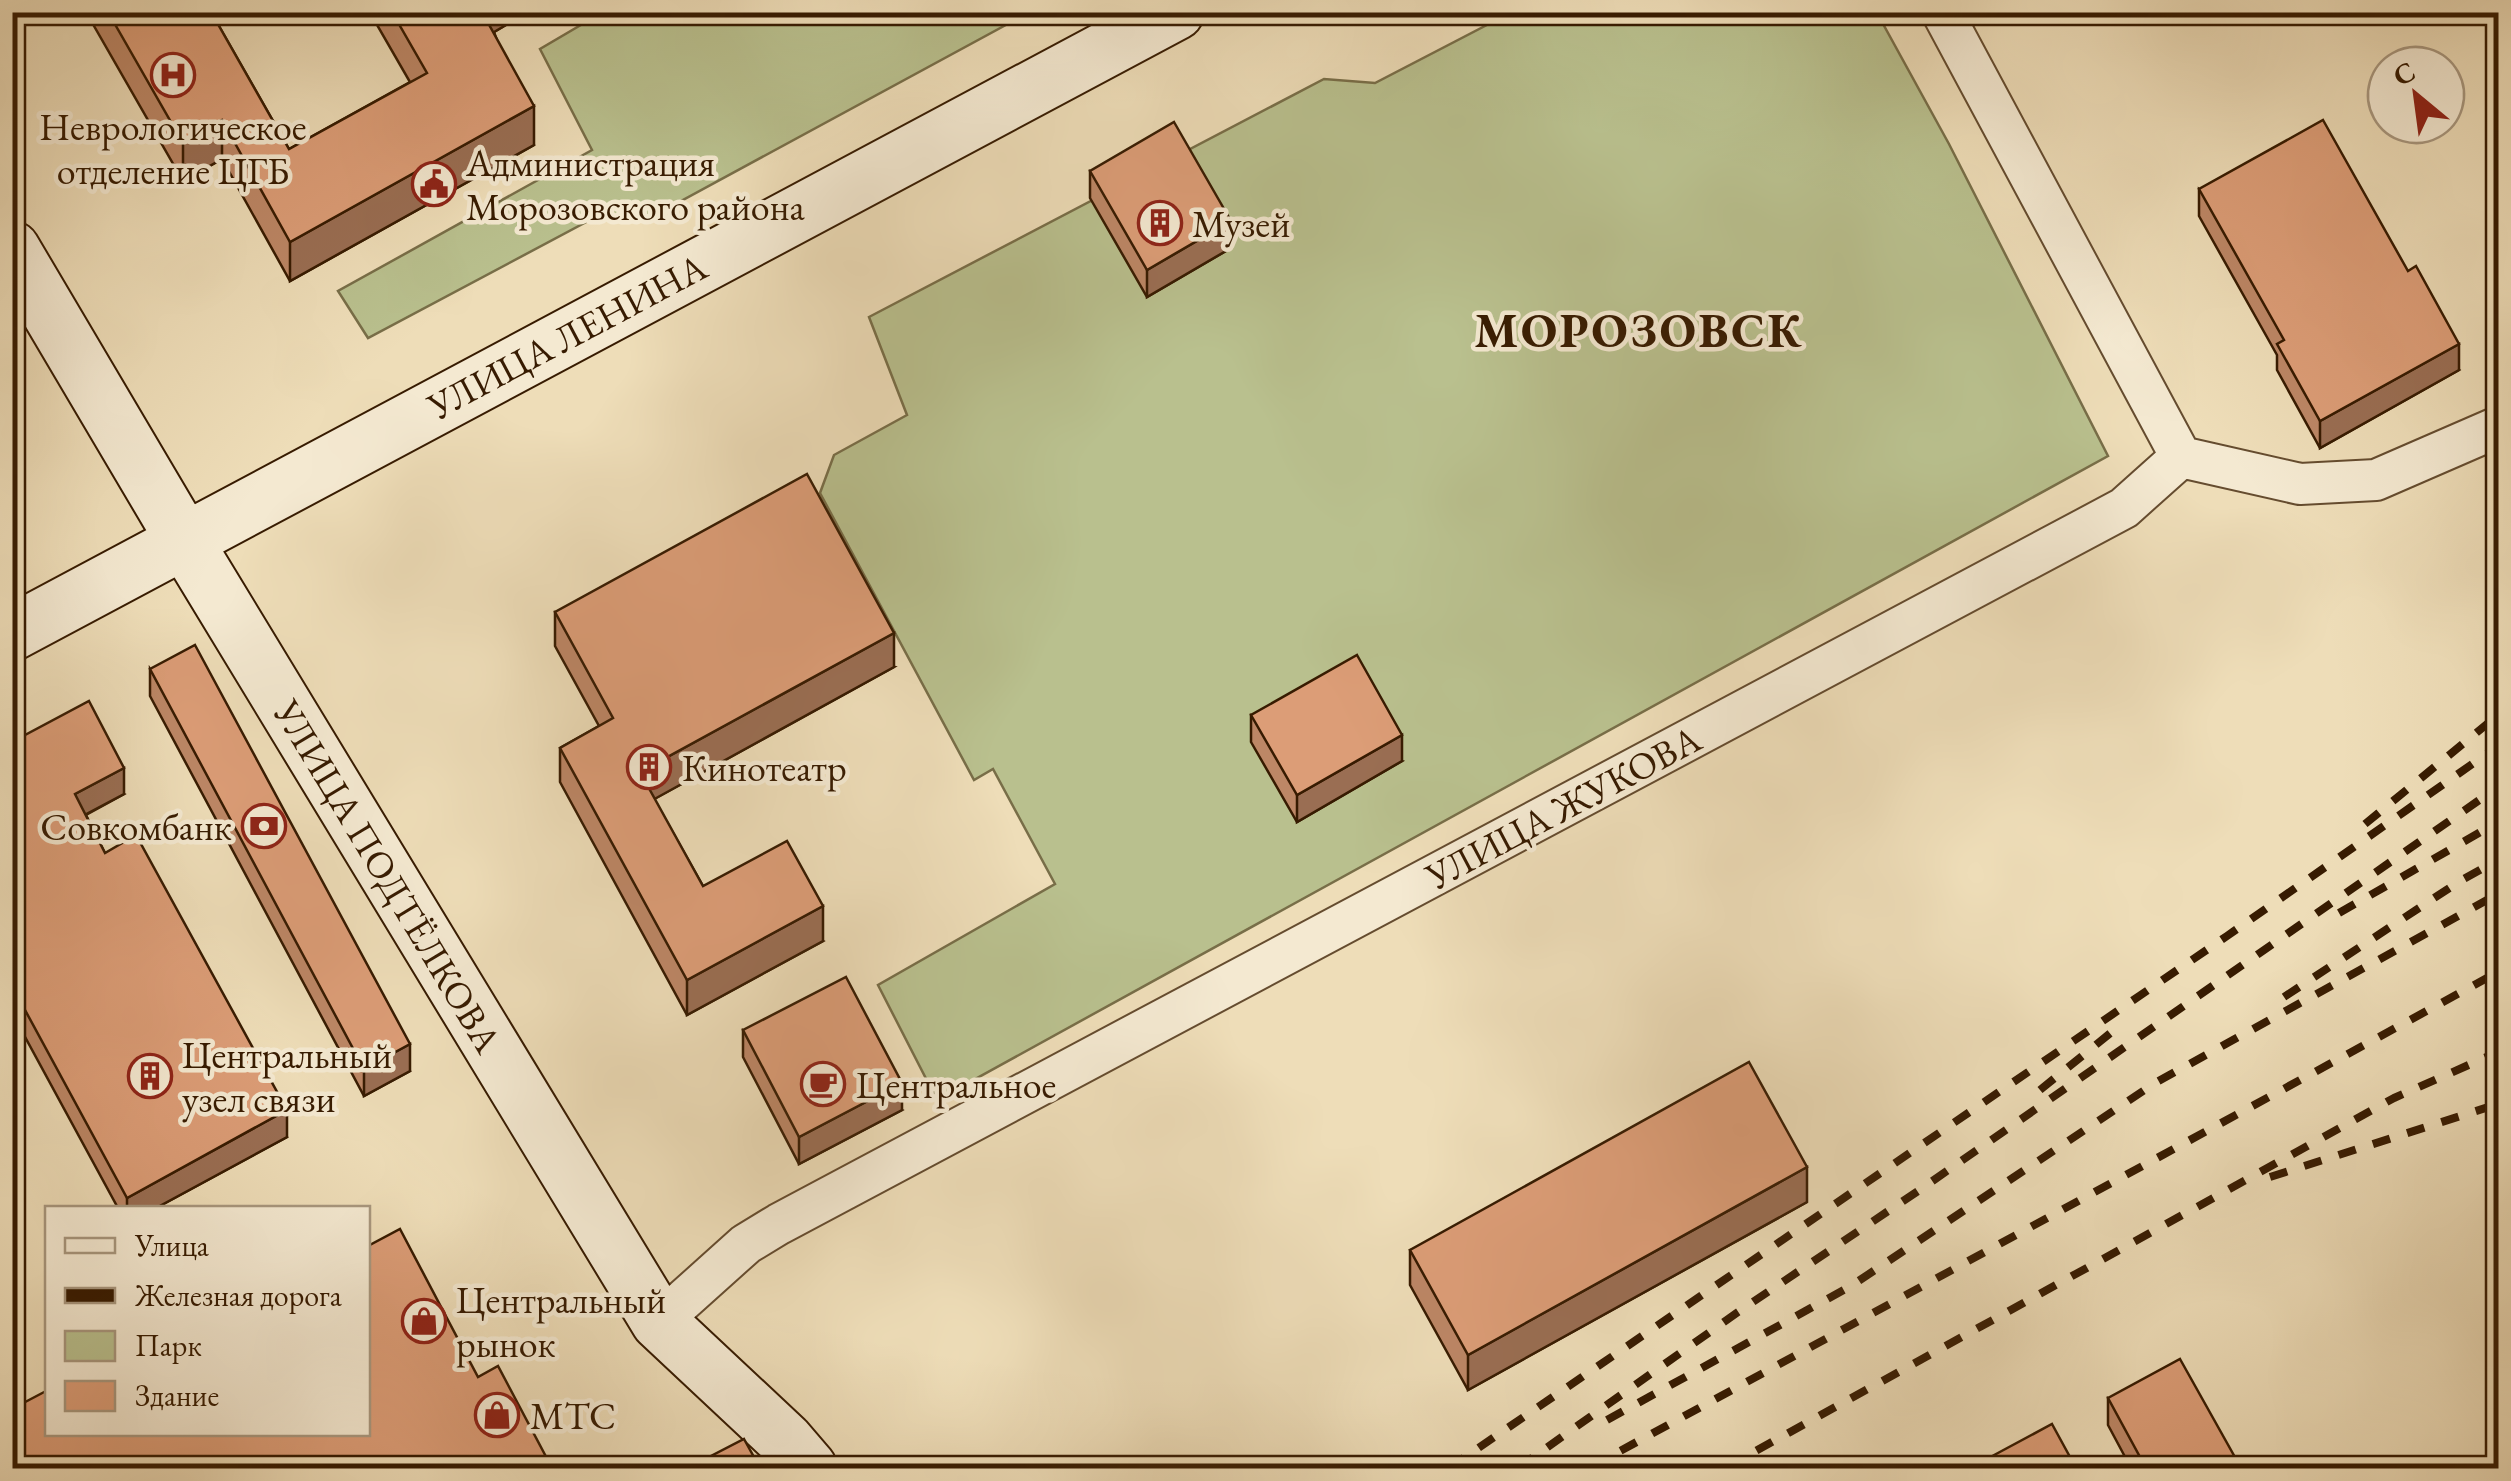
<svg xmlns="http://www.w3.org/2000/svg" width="2511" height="1481" font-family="'EB Garamond',serif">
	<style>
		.park { fill: #b9c08e; stroke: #786e48; stroke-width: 2.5 }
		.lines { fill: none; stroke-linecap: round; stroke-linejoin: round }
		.street-casing { stroke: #654c2f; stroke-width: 44 }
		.secondary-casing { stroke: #371b01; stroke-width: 59 }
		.street { stroke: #f4e9d1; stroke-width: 40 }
		.secondary { stroke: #f4e9d1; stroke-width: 55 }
		.rail { stroke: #371b01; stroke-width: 8; stroke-dasharray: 18 18; stroke-linecap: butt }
		.wall { fill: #bd8766; stroke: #371b01; stroke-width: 2.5 }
		.shaded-wall { fill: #9a6e53; stroke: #371b01; stroke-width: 2.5 }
		.building { fill: #dc9d77; stroke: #371b01; stroke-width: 2.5 }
		.labels { text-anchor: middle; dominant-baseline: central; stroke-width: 9; stroke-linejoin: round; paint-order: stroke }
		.poi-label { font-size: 38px; fill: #371b01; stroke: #f4e9d1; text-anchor: start }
		.street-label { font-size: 38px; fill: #371b01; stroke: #f4e9d1 }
		.district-label { font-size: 48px; font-weight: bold; letter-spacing: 2.5px; fill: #371b01; stroke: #f4e9d1 }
	</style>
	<rect width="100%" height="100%" fill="#eeddb8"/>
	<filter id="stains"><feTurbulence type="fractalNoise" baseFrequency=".002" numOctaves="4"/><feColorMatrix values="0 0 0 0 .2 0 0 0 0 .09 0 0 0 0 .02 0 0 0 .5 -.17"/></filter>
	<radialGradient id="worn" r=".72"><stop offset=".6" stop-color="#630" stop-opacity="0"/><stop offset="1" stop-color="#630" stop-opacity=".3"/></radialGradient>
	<path class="park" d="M603 12H1028V13L657 214 592 219 368 338 338 291 592 150 540 49Z
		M1512 12 1877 13 1949 144 2108 456 937 1100 878 985 1055 884 993 769 974 780 820 493 834 455 907 415 869 317 1324 79 1375 83Z"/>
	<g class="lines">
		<defs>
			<path id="street" d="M1942 12 2181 457
				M2181 457 2300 484 2376 480 2498 427
				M659 1322 746 1244 779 1224 2124 508 2181 457"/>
			<path id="secondary" d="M12 249 184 540 659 1322 785 1440 809 1468
				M12 633 1176 12"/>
		</defs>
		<use href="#street" class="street-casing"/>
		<use href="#secondary" class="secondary-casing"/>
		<use href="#street" class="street"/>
		<use href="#secondary" class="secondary"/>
		<path class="rail" d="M2365 824 2498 715
			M2339 913 2498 822
			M2284 997 2460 881 2498 860
			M2040 1090 2118 1027
			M2270 1177 2498 1104
			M1607 1420 1851 1286 2155 1083 2498 894
			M1449 1468 2227 936 2498 746
			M1518 1468 1738 1312 1921 1189 2498 787
			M1589 1468 2498 972
			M1725 1468 2394 1098 2498 1052"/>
	</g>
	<path class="wall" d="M86 12H211L289 149 410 82 373 18V12H528L494 32 534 145 290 281 222 159 183 181Z
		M1090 171 1231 248 1147 297 1090 198Z
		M2199 189 2459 370 2320 448 2277 370V355L2199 216Z
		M555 612 894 667 654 799 703 886 823 941 687 1015 560 782V748L599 726 555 646Z
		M150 669 410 1071 364 1096 150 696Z
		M1251 715 1402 761 1297 822 1251 742Z
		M12 742 124 794 86 815 105 853 287 1137 156 1208H118L12 1013Z
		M743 1030 902 1110 799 1164 743 1057Z
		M1807 1202 1468 1390 1410 1285V1250Z
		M2108 1398 2241 1468H2131L2108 1425Z"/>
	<path class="shaded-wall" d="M477 12H528L477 42Z
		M534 106V145L290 281V242Z
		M222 120V159L183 181V143Z
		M1231 221V248L1147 297V270Z
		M2459 344V370L2320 448V421Z
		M894 633V667L640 807V772Z
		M1402 735V761L1297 822V795Z
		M124 768V794L75 820V794Z
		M823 906V941L687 1015V980Z
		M410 1044V1071L364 1096V1069Z
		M902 1083V1110L799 1164V1137Z
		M287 1110V1137L156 1208H127V1198Z
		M1807 1167V1202L1468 1390V1355Z
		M383 1462V1468H370Z"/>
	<path class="building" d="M108 12H211L289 149 427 73 392 12H482L534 106 290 242 222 120 183 143Z
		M2323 120 2408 271 2416 266 2459 344 2320 421 2277 344 2284 340 2199 189Z
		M1174 122 1231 221 1147 270 1090 171Z
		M807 474 894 633 640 772 703 886 787 841 823 906 687 980 560 748 613 718 555 612Z
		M195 645 410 1044 364 1069 150 669Z
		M1357 655 1402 735 1297 795 1251 715Z
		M89 701 124 768 75 794 105 853 136 835 287 1110 127 1198 12 986V742Z
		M846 977 902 1083 799 1137 743 1030Z
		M1749 1062 1807 1167 1468 1355 1410 1250Z
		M400 1229 478 1377 498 1366 552 1468H386L383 1462 370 1468H12V1409L48 1390V1434H368V1246Z
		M2180 1359 2241 1468H2146L2108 1398Z
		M2052 1424 2076 1468H1970Z
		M744 1439 760 1468H718L711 1456Z
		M1026 1459 1031 1468H1008Z"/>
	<defs>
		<symbol id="hospital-ring" viewBox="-11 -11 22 22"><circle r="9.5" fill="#f4e9d1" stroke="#8f2418" stroke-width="1.5"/><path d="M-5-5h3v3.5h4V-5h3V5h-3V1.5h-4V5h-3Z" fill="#8f2418"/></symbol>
		<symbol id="civic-ring" viewBox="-11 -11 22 22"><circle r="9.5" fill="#f4e9d1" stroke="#8f2418" stroke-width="1.5"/><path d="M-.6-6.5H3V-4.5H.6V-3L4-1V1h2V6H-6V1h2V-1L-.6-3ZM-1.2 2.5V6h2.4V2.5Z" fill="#8f2418"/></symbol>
		<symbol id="building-ring" viewBox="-11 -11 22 22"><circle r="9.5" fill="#f4e9d1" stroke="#8f2418" stroke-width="1.5"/><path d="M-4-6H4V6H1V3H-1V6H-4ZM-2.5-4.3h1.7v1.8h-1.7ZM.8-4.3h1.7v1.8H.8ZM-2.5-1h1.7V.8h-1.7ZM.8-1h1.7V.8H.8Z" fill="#8f2418"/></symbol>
		<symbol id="bank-ring" viewBox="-11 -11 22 22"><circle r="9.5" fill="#f4e9d1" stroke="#8f2418" stroke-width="1.5"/><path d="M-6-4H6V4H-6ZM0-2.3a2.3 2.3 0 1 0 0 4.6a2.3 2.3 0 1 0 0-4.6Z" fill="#8f2418"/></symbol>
		<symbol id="cafe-ring" viewBox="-11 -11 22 22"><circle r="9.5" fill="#f4e9d1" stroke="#8f2418" stroke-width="1.5"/><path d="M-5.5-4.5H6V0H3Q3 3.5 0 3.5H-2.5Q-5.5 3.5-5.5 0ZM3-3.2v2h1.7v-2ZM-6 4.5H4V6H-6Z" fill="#8f2418"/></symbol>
		<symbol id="shop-ring" viewBox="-11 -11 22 22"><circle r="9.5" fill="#f4e9d1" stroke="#8f2418" stroke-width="1.5"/><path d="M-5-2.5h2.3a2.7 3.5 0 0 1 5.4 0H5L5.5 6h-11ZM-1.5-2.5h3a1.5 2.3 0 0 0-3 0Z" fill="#8f2418"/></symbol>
	</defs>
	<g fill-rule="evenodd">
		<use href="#hospital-ring" x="148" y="50" width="50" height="50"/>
		<use href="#civic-ring" x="409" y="159" width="50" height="50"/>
		<use href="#building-ring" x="1135" y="198" width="50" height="50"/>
		<use href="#building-ring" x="624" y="742" width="50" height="50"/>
		<use href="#bank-ring" x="239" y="801" width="50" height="50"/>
		<use href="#building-ring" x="125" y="1051" width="50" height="50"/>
		<use href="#cafe-ring" x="798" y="1059" width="50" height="50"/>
		<use href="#shop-ring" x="399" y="1296" width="50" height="50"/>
		<use href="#shop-ring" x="472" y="1390" width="50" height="50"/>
	</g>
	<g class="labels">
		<g class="poi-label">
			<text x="173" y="126" text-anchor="middle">Неврологическое<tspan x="173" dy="44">отделение ЦГБ</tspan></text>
			<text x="466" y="162">Администрация<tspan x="466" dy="44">Морозовского района</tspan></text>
			<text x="1192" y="223">Музей</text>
			<text x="682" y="767">Кинотеатр</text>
			<text x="232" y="826" text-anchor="end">Совкомбанк</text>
			<text x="182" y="1054">Центральный<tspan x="182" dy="44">узел связи</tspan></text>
			<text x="856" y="1084">Центральное</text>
			<text x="456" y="1299">Центральный<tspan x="456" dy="44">рынок</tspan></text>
			<text x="530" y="1415">МТС</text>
		</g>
		<g class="street-label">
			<text transform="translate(567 336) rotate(-28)">УЛИЦА ЛЕНИНА</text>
			<text transform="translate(1563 807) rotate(-28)">УЛИЦА ЖУКОВА</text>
			<text transform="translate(388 876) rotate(59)">УЛИЦА ПОДТЁЛКОВА</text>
		</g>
		<g class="district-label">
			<text x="1639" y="330">МОРОЗОВСК</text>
		</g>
	</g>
	<rect width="2511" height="1481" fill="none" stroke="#eeddb8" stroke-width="50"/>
	<rect x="15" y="15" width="2481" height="1451" fill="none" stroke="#371b01" stroke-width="5"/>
	<rect x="25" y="25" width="2461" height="1431" fill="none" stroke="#371b01" stroke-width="2.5"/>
	<rect x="45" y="1206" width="325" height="230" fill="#f4e9d1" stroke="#a8977e" stroke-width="2.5"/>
	<rect x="65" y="1238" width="50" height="15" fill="#f4e9d1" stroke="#a8977e" stroke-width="2.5"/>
	<text x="135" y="1256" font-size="30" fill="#371b01">Улица</text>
	<rect x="65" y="1288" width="50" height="15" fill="#371b01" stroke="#a8977e" stroke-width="2.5"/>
	<text x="135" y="1306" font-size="30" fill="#371b01">Железная дорога</text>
	<rect x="65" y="1331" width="50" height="30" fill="#b9c08e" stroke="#a8977e" stroke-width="2.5"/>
	<text x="135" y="1356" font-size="30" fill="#371b01">Парк</text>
	<rect x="65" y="1381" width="50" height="30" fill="#dc9d77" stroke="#a8977e" stroke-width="2.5"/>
	<text x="135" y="1406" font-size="30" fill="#371b01">Здание</text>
	<g transform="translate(2416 95) rotate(331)"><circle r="48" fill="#f4e9d1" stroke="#a8977e" stroke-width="2.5"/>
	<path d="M0-8L18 38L0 25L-18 38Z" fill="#8f2418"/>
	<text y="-15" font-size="28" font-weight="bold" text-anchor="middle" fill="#371b01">С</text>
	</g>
	<rect width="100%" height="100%" filter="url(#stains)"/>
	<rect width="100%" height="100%" fill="url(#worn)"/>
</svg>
